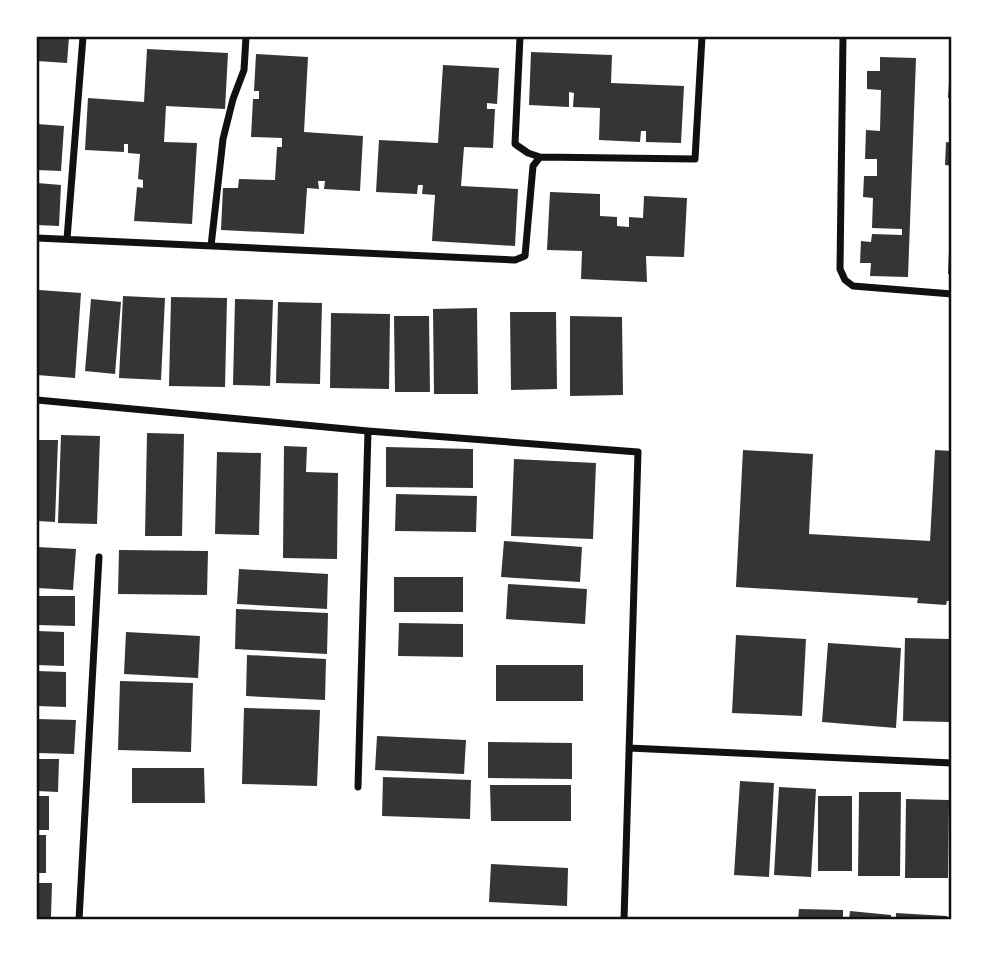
<svg xmlns="http://www.w3.org/2000/svg" width="989" height="957" font-family="'Playfair Display',serif">
	<style>
		.building { fill: #353535 }
		.lines { fill: none; stroke-linecap: round; stroke-linejoin: round }
		.minor { stroke: #111; stroke-width: 7 }
		.neatline { fill: none; stroke: #111; stroke-width: 2.5 }
	</style>
	<rect width="100%" height="100%" fill="#fff"/>
	<path class="building" d="M37 37H69L67 63 37 61Z
		M147 49 228 53 225 109 166 106 164 142 197 143 192 224 134 221 137 187 143 188V180L138 179 140 154 128 153V144H124V152L85 150 88 98 144 102Z
		M531 52 612 55 611 83 684 86 681 143 646 142V131H641L640 142 599 140 600 108 573 107 574 93 569 92V107L529 105Z
		M256 54 308 57 304 132 363 136 360 191 324 189 325 181H318L319 189 307 188 304 234 221 230 223 188H238L239 179 275 180 277 147H282V138L251 137 253 99H259V91H254Z
		M880 57 916 58 908 277 870 276 871 263H860L861 241 871 242 872 234 902 235V229L872 228 873 198 863 197 864 176H877V159H865L866 130 880 131 881 90 867 89V71H880Z
		M443 65 499 68 497 104 487 103V109H495L493 148 464 147 461 186 518 189 515 246 432 241 435 195 422 194 423 185H418L417 194 376 192 379 140 438 143Z
		M950 66H952V98H948Z
		M37 124 64 126 61 171 37 170Z
		M946 142 952 143V166L945 165Z
		M37 183 61 185 59 226 37 225Z
		M550 192 600 194V216L617 217V226L629 227V217L643 218 644 196 687 198 684 257 646 256 647 282 581 279 582 251 547 250Z
		M949 251H952V274H948Z
		M39 290 81 293 75 378 37 375V322Z
		M123 296 165 298 161 380 119 378Z
		M171 297 227 298 225 387 169 386Z
		M91 299 121 302 115 374 85 371Z
		M235 299 273 300 270 386 233 385Z
		M278 302 322 303 320 384 276 383Z
		M477 308 478 394H434L433 309Z
		M510 312H556L557 389 511 390Z
		M331 313 390 314 389 389 330 388Z
		M394 316H429L430 392H395Z
		M570 316 622 317 623 395 570 396Z
		M147 433 184 434 182 536H145Z
		M61 435 100 436 97 524 58 523Z
		M37 440H58L55 522 37 521Z
		M284 446 307 447 306 472 338 473 337 559 283 558Z
		M386 447 473 449V488L386 487Z
		M743 450 813 454 809 534 930 541 935 450 952 451V601H947L946 605 917 603 918 598 736 587Z
		M217 452 261 453 259 535 215 534Z
		M514 459 596 463 593 539 511 536Z
		M396 494 477 496 476 532 395 531Z
		M504 541 582 547 580 582 501 577Z
		M37 547 76 549 73 590 37 588Z
		M119 550 208 551 207 595 118 594Z
		M239 569 328 574 327 609 237 604Z
		M394 577H463V612H394Z
		M508 584 587 589 585 624 506 619Z
		M37 596H75V626L37 625Z
		M236 609 328 613 327 654 235 649Z
		M399 623 463 624V657L398 656Z
		M37 631 64 632V666L37 665Z
		M126 632 200 636 198 678 124 674Z
		M736 635 806 639 802 716 732 713Z
		M905 638 952 639 951 722 903 721Z
		M828 643 901 648 896 728 822 722Z
		M247 655 326 659 325 700 246 696Z
		M496 665H583V701H496Z
		M37 671 66 672V707L37 706Z
		M120 681 193 683 191 752 118 750Z
		M244 708 320 710 317 786 242 784Z
		M37 719 76 720 74 754 37 753Z
		M377 736 466 740 464 774 375 770Z
		M488 742 572 743V779L488 778Z
		M37 759H59L58 792 37 791Z
		M132 768H204L205 803H132Z
		M383 777 471 780 470 819 382 816Z
		M740 781 774 783 769 877 734 875Z
		M490 785H571V821H491Z
		M779 787 816 789 811 877 774 875Z
		M859 792H901L900 876H858Z
		M37 796H49V830H37Z
		M818 796H852V871H818Z
		M906 799 949 800 948 878H905Z
		M37 835H46V873H37Z
		M491 864 568 868 567 906 489 902Z
		M37 883H52L51 917H37Z
		M799 909 843 910V920H798Z
		M850 911 891 915V920H849Z
		M896 913 947 916V920H896Z"/>
	<g class="lines">
		<path class="minor" d="M520 37 515 144 528 153 540 157
			M843 37 840 269 845 280 853 286 952 294
			M37 238 515 260 525 256 533 166 540 157 695 159 702 37
			M67 239 83 37
			M211 246 223 139 233 99 244 70 246 37
			M37 400 368 431 638 452 624 920
			M629 748 952 763
			M358 787 368 431
			M79 920 99 557"/>
	</g>
	<rect width="989" height="957" fill="none" stroke="#ffffff" stroke-width="77"/>
	<rect x="38" y="38" width="912" height="880" class="neatline"/>
</svg>
